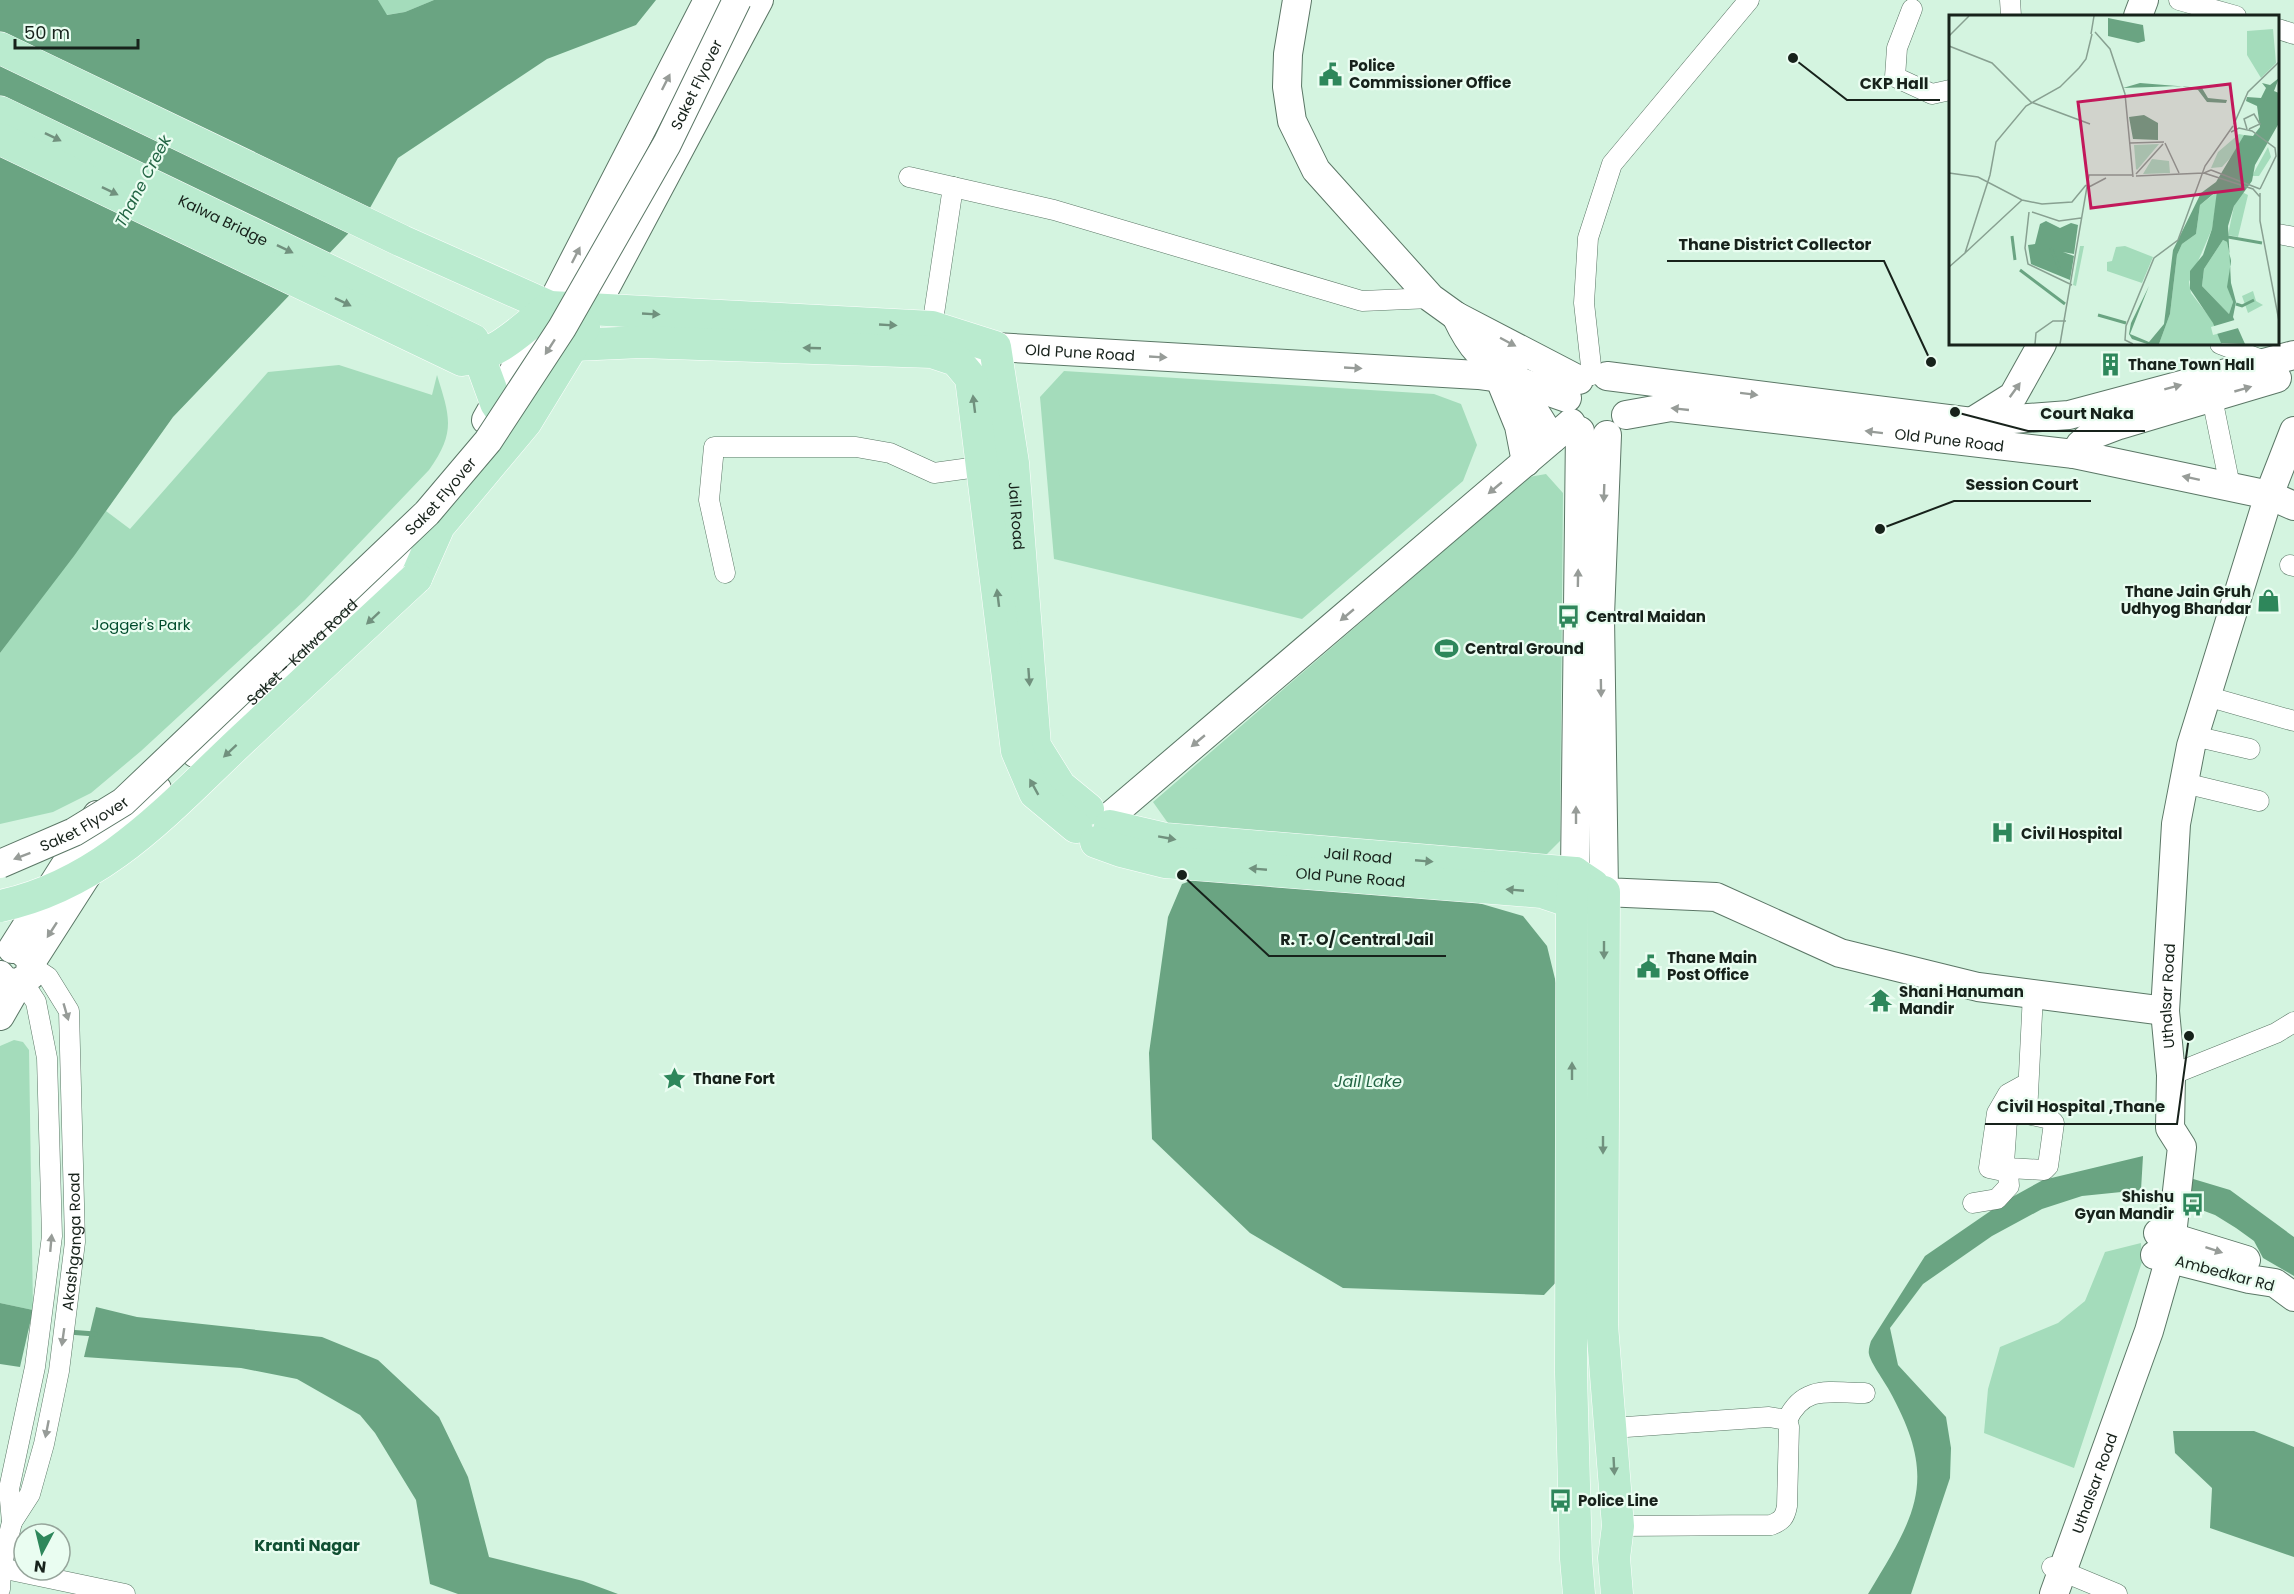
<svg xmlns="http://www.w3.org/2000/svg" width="2294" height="1594" font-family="Poppins,sans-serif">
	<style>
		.green { fill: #a4dcbb }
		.water { fill: #6aa482 }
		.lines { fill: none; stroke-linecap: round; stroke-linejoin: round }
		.stream { stroke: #6aa482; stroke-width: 5 }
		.street-casing { stroke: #5b7766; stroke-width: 21 }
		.secondary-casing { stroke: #5b7766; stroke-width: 30 }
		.primary-casing { stroke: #fff; stroke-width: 33 }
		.street { stroke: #fff; stroke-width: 20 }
		.secondary { stroke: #fff; stroke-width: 28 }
		.primary { stroke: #baebcf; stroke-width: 32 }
		.secondary-bridge-casing { stroke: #5b7766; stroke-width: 30; stroke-linecap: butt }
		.primary-bridge-casing { stroke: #fff; stroke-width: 33; stroke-linecap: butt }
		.secondary-bridge { stroke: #fff; stroke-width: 28 }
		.primary-bridge { stroke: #baebcf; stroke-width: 32 }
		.oneway { fill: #979c98 }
		.oneway2 { fill: #71917e }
		.labels { text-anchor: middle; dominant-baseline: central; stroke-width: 4.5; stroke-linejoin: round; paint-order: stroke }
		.poi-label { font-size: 15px; font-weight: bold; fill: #17221b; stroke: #eafdf1; text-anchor: start }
		.street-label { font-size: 15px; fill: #17221b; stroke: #eafdf1 }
		.park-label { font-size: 15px; fill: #004b2c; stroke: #eafdf1 }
		.water-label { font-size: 16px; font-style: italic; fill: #226544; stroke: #eafdf1 }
		.neighbourhood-label { font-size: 16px; font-weight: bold; fill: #104f32; stroke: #eafdf1 }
		.inset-river { fill: none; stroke: #6aa482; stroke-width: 3 }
		.inset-road { fill: none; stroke: #88a091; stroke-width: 1.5 }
		.view { fill: #c2185b; fill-opacity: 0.15; stroke: #c2185b; stroke-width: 3 }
		.inset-edge { fill: none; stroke: #17221b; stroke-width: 3 }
		.leader { fill: none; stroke: #17221b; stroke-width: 2 }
		.callout-dot { fill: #17221b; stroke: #eafdf1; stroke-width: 2 }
		.callout-label { font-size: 16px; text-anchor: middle; font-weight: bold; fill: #17221b; stroke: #eafdf1; stroke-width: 4.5; stroke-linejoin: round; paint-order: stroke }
	</style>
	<rect width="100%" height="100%" fill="#d4f4e0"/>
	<path class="green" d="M378 0H434L405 12 386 15Z
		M339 365 432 395 437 375C450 417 456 432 429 470L305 600 141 751 91 793 53 812 0 824V653L106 511 130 529 268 372Z
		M1064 371 1434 394 1461 404 1477 445 1463 481 1302 619 1054 559 1040 397Z
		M1546 474 1563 493 1560 841 1544 857 1170 826 1153 802 1529 477Z
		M14 1040 23 1042 29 1050 33 1310 0 1303V1046Z
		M2141 1243 2142 1262 2074 1468 1984 1433 1988 1389 2000 1347 2058 1323 2085 1301 2105 1252Z"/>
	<path class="water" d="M0 0H378L387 15 405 12 434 0H656L636 25 547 59 398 158 366 215 173 417 74 556 0 653Z
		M1207 875 1458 897 1523 916 1547 946 1556 983 1561 1277 1544 1295 1343 1288 1250 1233 1152 1139 1149 1053 1168 917 1182 884Z
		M2143 1156 2141 1190 2082 1196 2042 1209 1992 1236 1923 1284 1890 1328 1898 1365 1946 1417 1951 1448 1950 1478 1911 1594H1868C1917 1513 1939 1480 1889 1390 1885 1382 1870 1362 1869 1354 1868 1351 1870 1344 1871 1341L1925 1256 2005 1201 2043 1180Z
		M2190 1178 2230 1190 2294 1237V1276L2263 1258 2254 1241 2236 1228 2215 1215 2188 1205Z
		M0 1303 33 1310 20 1367 0 1364Z
		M96 1307 137 1317 322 1337 378 1360 439 1417 468 1477 489 1557 583 1581 618 1594H458L430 1584 416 1500 375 1433 360 1415 297 1379 241 1368 84 1357Z
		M2173 1431H2254L2294 1447V1557L2210 1528 2212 1488 2175 1453Z"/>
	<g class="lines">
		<path class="stream" d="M68 1332 95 1334"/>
		<defs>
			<g id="street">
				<path d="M2010 0 2011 16"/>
				<path d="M2179 0 2236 16"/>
				<path d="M1912 9 1897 48 1895 77 1932 94 1950 90"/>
				<path d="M2278 29 2294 34"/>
				<path d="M909 177 1054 210 1362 301 1431 298"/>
				<path d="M2278 234 2294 237"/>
				<path d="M932 327 953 187"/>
				<path d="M2220 344 2267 362"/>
				<path d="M1592 375 1584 303 1588 238 1612 164 1749 0"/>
				<path d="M2212 398 2230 486"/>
				<path d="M2290 565 2294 566"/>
				<path d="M725 573 709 500 714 447H856L890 453 934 473 992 465"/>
				<path d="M2206 696 2294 721"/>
				<path d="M2194 736 2250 749"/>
				<path d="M2184 783 2259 801"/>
				<path d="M2171 1075 2276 1033 2294 1022"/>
				<path d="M2027 1114 2011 1115 2007 1120 2004 1163 2009 1168 2044 1170 2048 1166 2054 1123 2050 1119 2027 1114 2033 994"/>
				<path d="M1973 1203 1997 1199 2009 1186 2008 1172 1989 1168 1997 1113 2008 1094 2028 1083"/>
				<path d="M1787 1420C1804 1384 1830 1393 1865 1393"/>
				<path d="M1612 1428 1769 1417 1787 1420 1789 1427 1787 1506C1785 1517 1782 1521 1771 1525L1618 1526"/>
				<path id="s1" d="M12 1522 30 1494 44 1444 59 1371 75 1242 69 1011 48 977 33 967"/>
				<path d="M2052 1567 2117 1594"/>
				<path d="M1 1568 125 1594"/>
				<path d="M0 1589 1 1568 12 1522 9 1489 35 1367 52 1236 47 1058 36 1002 23 982"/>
			</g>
			<g id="secondary">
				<path d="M1297 0 1288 54 1287 87 1292 121 1316 170 1431 298 1456 316 1579 380"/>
				<path d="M2138 16 2144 0"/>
				<path d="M593 311 759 0"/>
				<path d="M1456 316C1471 348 1481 360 1514 373"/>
				<path id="s2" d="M965 370 995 347 1478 375 1515 380 1567 398"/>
				<path d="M1607 376 1972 422 2069 415 2294 355"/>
				<path d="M1499 377 1519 426 1526 462"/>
				<path d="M1515 380 1552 439"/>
				<path id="s3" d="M1626 415 1671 407 2074 454 2269 495 2294 506"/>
				<path d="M486 420 550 307 708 0"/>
				<path d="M1973 421 2013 396 2042 344"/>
				<path d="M1607 435 1600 616 1604 892 1716 897 1840 953 1978 987 2165 1011"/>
				<path d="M2074 454 2080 445 2090 436 2119 425 2277 378"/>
				<path id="s4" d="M195 753 373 584 439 526"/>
				<path d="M1108 818 1571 423"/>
				<path d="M1575 873 1580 431"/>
				<path d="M12 949 97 815"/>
				<path d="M32 961 121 822 157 789"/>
				<path d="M0 975 4 980 15 984 30 976 31 959 19 949"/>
				<path d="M0 1016 19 983"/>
				<path d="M2158 1233 2246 1260"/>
				<path d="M2155 1255 2249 1279 2275 1283 2294 1297"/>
				<path id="s5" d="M2054 1594 2149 1331 2169 1261 2182 1147 2170 1128 2171 1075 2165 1011 2176 824 2191 746 2269 495 2294 431"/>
			</g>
			<g id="primary">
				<path id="s6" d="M0 48 402 241 550 307 932 327 995 347 1013 463 1035 746 1060 786 1088 809"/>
				<path id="s7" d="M0 112 473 340 496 403 516 433"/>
				<path d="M0 139 462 360C498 355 522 329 550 307"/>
				<path d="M574 345 641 342 932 352 956 360 971 378 1017 751 1035 793 1076 827"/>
				<path d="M416 578 439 526 526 422 584 327"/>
				<path id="s8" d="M1110 826 1166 839 1575 873 1593 885"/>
				<path id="s9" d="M1096 842 1121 851 1165 862 1542 892 1572 902 1591 896"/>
				<path d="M1575 873 1572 902 1571 1373 1576 1559 1579 1594"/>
				<path d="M1604 892 1602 1325 1618 1526 1614 1558 1617 1594"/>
			</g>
		</defs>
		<use href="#street" class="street-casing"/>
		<use href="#secondary" class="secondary-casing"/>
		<use href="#primary" class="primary-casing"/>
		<use href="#street" class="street"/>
		<use href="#secondary" class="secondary"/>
		<use href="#primary" class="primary"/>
		<defs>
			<g id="secondary-bridge">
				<path id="s10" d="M0 864 74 832 123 802 427 513 488 441 562 328 667 144 737 0"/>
			</g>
			<path id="primary-bridge" d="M0 906C105 884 171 806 246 736 303 683 359 631 416 578"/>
		</defs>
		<use href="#secondary-bridge" class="secondary-bridge-casing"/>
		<use href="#primary-bridge" class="primary-bridge-casing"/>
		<use href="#secondary-bridge" class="secondary-bridge"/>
		<use href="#primary-bridge" class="primary-bridge"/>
	</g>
	<defs><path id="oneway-solid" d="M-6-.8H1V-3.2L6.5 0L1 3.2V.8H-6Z" transform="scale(1.5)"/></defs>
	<g class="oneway">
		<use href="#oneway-solid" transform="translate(666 82) rotate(-63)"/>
		<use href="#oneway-solid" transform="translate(576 255) rotate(-63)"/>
		<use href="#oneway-solid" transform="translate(1508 342) rotate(28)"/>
		<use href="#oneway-solid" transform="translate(550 347) rotate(123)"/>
		<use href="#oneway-solid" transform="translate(1158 357) rotate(3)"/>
		<use href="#oneway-solid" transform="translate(1353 368) rotate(3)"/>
		<use href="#oneway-solid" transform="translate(2173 387) rotate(-15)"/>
		<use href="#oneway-solid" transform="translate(2243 389) rotate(-16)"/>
		<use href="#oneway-solid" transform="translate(2015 390) rotate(-54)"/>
		<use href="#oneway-solid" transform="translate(1749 394) rotate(7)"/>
		<use href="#oneway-solid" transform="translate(1680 409) rotate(-174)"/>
		<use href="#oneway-solid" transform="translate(1874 432) rotate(-173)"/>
		<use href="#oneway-solid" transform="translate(2191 478) rotate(-168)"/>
		<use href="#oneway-solid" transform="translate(1495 488) rotate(140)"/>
		<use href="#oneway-solid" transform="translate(1604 493) rotate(92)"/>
		<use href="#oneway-solid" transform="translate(1578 578) rotate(-89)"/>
		<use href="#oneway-solid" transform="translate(1347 615) rotate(140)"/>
		<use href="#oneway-solid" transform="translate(1601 688) rotate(89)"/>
		<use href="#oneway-solid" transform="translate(1198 741) rotate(140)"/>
		<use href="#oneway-solid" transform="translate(1576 815) rotate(-90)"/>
		<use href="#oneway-solid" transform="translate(22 856) rotate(159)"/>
		<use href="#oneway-solid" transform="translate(52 930) rotate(123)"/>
		<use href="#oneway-solid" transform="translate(66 1012) rotate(74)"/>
		<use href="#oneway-solid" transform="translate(51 1243) rotate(-85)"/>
		<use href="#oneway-solid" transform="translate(2214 1250) rotate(18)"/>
		<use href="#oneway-solid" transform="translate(63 1337) rotate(98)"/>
		<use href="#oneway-solid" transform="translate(47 1429) rotate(101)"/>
	</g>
	<g class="oneway2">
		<use href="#oneway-solid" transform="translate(53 137) rotate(26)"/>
		<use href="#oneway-solid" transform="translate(110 191) rotate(26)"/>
		<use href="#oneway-solid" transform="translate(285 249) rotate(26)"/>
		<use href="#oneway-solid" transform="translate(343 302) rotate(26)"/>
		<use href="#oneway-solid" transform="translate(651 314) rotate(3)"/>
		<use href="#oneway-solid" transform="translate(888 325) rotate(3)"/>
		<use href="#oneway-solid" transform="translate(812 348) rotate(-178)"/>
		<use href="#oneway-solid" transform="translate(974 404) rotate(-97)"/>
		<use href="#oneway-solid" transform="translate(998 598) rotate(-97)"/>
		<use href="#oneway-solid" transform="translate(373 618) rotate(137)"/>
		<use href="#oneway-solid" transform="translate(1029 677) rotate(86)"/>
		<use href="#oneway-solid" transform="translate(230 751) rotate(137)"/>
		<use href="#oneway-solid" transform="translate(1034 787) rotate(-119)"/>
		<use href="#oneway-solid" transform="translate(1167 838) rotate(10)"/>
		<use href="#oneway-solid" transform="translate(1424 861) rotate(5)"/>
		<use href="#oneway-solid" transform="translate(1258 869) rotate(-175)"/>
		<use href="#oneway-solid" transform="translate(1515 890) rotate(-175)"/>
		<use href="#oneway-solid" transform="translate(1604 950) rotate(90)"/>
		<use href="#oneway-solid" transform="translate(1572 1071) rotate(-90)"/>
		<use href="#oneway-solid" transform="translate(1603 1145) rotate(90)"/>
		<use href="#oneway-solid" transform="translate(1614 1466) rotate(87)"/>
	</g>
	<defs>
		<symbol id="civic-bare" viewBox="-9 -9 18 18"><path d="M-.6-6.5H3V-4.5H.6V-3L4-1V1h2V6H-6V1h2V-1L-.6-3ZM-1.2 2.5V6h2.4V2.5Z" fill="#2e875b" stroke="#eafdf1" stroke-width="2.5" paint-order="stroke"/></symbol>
		<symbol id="building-bare" viewBox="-9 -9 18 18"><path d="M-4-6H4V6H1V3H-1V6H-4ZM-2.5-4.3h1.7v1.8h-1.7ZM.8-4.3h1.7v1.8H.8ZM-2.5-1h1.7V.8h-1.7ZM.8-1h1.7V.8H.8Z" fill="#2e875b" stroke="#eafdf1" stroke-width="2.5" paint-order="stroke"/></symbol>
		<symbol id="shop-bare" viewBox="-9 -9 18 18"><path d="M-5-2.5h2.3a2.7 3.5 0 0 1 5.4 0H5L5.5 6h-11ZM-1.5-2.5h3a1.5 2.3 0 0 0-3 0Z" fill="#2e875b" stroke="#eafdf1" stroke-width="2.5" paint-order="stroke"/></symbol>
		<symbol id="bus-bare" viewBox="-9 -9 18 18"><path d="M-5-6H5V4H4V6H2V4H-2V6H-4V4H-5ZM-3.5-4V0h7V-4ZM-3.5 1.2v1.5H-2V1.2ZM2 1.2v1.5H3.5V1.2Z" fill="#2e875b" stroke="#eafdf1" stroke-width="2.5" paint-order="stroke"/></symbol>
		<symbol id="stadium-bare" viewBox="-9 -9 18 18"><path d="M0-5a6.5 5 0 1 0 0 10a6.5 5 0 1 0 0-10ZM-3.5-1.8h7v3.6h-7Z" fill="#2e875b" stroke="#eafdf1" stroke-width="2.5" paint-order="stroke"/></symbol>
		<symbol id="hospital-bare" viewBox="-9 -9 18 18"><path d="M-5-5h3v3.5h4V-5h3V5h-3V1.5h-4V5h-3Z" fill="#2e875b" stroke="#eafdf1" stroke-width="2.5" paint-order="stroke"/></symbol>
		<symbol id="temple-bare" viewBox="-9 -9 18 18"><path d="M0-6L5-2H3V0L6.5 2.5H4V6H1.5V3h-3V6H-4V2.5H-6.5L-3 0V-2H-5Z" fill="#2e875b" stroke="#eafdf1" stroke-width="2.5" paint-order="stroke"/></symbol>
		<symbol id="sight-bare" viewBox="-9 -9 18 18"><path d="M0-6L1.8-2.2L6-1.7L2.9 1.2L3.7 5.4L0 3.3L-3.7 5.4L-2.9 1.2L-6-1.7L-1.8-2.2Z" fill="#2e875b" stroke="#eafdf1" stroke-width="2.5" paint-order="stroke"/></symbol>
	</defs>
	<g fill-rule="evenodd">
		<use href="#civic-bare" x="1314" y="58" width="33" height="33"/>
		<use href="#building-bare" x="2094" y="348" width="33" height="33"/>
		<use href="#shop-bare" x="2252" y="584" width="33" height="33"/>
		<use href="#bus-bare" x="1552" y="600" width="33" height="33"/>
		<use href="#stadium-bare" x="1430" y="632" width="33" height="33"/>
		<use href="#hospital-bare" x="1986" y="816" width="33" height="33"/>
		<use href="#civic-bare" x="1632" y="950" width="33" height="33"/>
		<use href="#temple-bare" x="1864" y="984" width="33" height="33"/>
		<use href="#sight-bare" x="658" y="1062" width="33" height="33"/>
		<use href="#bus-bare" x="2176" y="1188" width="33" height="33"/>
		<use href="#bus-bare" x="1544" y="1484" width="33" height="33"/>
	</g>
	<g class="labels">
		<g class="poi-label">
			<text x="1349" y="65">Police<tspan x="1349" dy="17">Commissioner Office</tspan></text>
			<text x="2128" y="364">Thane Town Hall</text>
			<text x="2251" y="591" text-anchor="end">Thane Jain Gruh<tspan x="2251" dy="17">Udhyog Bhandar</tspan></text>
			<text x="1586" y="616">Central Maidan</text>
			<text x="1465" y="648">Central Ground</text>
			<text x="2021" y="833">Civil Hospital</text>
			<text x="1667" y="957">Thane Main<tspan x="1667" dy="17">Post Office</tspan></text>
			<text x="1899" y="991">Shani Hanuman<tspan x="1899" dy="17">Mandir</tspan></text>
			<text x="693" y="1078">Thane Fort</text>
			<text x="2174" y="1196" text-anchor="end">Shishu<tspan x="2174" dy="17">Gyan Mandir</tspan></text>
			<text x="1578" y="1500">Police Line</text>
		</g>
		<g class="street-label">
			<text stroke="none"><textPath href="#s10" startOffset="1065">Saket Flyover</textPath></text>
			<text stroke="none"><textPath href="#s7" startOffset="248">Kalwa Bridge</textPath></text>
			<text stroke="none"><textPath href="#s2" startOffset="123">Old Pune Road</textPath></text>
			<text stroke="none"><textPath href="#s3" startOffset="326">Old Pune Road</textPath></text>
			<text stroke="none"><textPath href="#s10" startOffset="579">Saket Flyover</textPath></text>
			<text stroke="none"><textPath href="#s6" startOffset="1227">Jail Road</textPath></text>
			<text stroke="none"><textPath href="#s4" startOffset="147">Saket - Kalwa Road</textPath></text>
			<text stroke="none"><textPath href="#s10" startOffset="93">Saket Flyover</textPath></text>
			<text stroke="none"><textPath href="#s8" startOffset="250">Jail Road</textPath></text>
			<text stroke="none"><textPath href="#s9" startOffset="258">Old Pune Road</textPath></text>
			<text stroke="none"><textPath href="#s5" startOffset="622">Uthalsar Road</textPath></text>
			<text stroke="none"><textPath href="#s1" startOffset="290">Akashganga Road</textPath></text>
			<text transform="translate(2225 1273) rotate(15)">Ambedkar Rd</text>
			<text stroke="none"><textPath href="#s5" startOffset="118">Uthalsar Road</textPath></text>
		</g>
		<g class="park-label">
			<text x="141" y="624">Jogger's Park</text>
		</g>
		<g class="water-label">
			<text transform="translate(143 181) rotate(-62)">Thane Creek</text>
			<text x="1368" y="1081">Jail Lake</text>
		</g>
		<g class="neighbourhood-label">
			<text x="307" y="1545">Kranti Nagar</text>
		</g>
	</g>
	<g transform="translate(1949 15)">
		<rect width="330" height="330" fill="#d4f4e0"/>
		<path d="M324 14 327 48 312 63 298 40V16ZM290 119 295 120 283 141 273 152 262 153 269 137ZM210 129 188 155 187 154 185 130ZM319 132 322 142 310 161H303ZM203 144 220 146 221 158 194 159ZM269 176 263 214 240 267 242 278 265 308 273 329H210L221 299 228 240 233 229 247 219 251 190ZM293 177 299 180 289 222 279 220 285 191ZM274 225 278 227 282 246 279 273 284 287 280 299 253 271 255 254ZM131 231H135L127 271 124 270ZM176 231 204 242 193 268 158 256V247L163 246 167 232ZM304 276 307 286 314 290 299 298 293 281Z" fill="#a4dcbb"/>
		<path d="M159 3 194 10 196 26 189 28 159 21ZM330 63 325 76 330 78V108L306 150 303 166 285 191 279 211 282 268 287 287 284 302 296 329 272 328 264 308 241 274V256L254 240 263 214 268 176 251 190 247 219 233 229 228 240 221 299 210 329H198L183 324 180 319 182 308 200 271 181 319 200 327 215 309 224 235 252 178 267 167 295 120 304 121 311 112 308 91 297 86 298 82 312 83 317 73 313 68 321 70ZM274 225 278 227 282 246 278 272 284 287 280 299 253 271 255 254ZM191 68 253 73 259 83 278 85 277 88 258 87 249 75 231 71 174 73ZM195 100 209 108V125L184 124 180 102ZM97 206 111 213 122 208 129 210 125 239 114 237 125 241 121 265 82 249 79 230 86 229 91 209Z" fill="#6aa482" fill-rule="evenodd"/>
		<path d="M289 304 293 312 264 320 262 312Z" fill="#d4f4e0"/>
		<path class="inset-river" d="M63 221 66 245M279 222 313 228M102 233 112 258M71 255 116 289M287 289 293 291 305 285M149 300 177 308"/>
		<path class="inset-road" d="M146 17 161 34 176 79 184 162M142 19 145 1M0 21 20 1M0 31 43 48 82 87 141 109M285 109 299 77 330 47M298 114 295 104 305 99 311 109 300 114M282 117 290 113 303 116 326 133 327 141 311 174M181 128 215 127M216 128 230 158M262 155 311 174M0 158 29 162 73 185 93 189 123 187 137 170M255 158 304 174 311 182M187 159 214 129M187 161 255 158 262 155M138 173 157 163M311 178V206L330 306M80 197 76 233 79 249 123 270M83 197 110 206 132 203M16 238 73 185M0 252 16 238 41 160 47 127 77 91 111 72 130 53 137 44 143 19M86 329 87 318 104 306H117M111 329 140 160H183M184 329 176 325 177 311 205 243 229 225 256 151 284 111"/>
		<path class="view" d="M281 69 294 174 142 193 129 87Z"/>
		<rect width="330" height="330" class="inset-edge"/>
	</g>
	<path class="leader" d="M1793 58L1847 100H1940M1931 362L1884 261H1667M1955 412L2028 431H2145M1880 529L1954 501H2091M1182 875L1269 956H1446M2189 1036L2177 1124H1985"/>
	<g class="callout-dot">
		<circle cx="1793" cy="58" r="6"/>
		<circle cx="1931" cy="362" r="6"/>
		<circle cx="1955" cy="412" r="6"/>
		<circle cx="1880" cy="529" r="6"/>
		<circle cx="1182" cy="875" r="6"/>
		<circle cx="2189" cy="1036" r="6"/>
	</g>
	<g class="callout-label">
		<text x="1894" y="89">CKP Hall</text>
		<text x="1775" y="250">Thane District Collector</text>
		<text x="2087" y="419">Court Naka</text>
		<text x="2022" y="490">Session Court</text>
		<text x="1357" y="945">R. T. O/ Central Jail</text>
		<text x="2081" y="1112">Civil Hospital ,Thane</text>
	</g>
	<g transform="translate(42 1552) rotate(187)"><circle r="28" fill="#eafdf1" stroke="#96a59b" stroke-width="1.5"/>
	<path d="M0-4.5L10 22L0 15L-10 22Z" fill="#2e875b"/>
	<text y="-9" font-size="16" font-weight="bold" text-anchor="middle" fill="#17221b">N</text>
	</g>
	<path d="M15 39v9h123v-9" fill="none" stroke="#17221b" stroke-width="3"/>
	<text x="24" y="39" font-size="18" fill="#17221b" stroke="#eafdf1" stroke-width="4.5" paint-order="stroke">50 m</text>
</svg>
